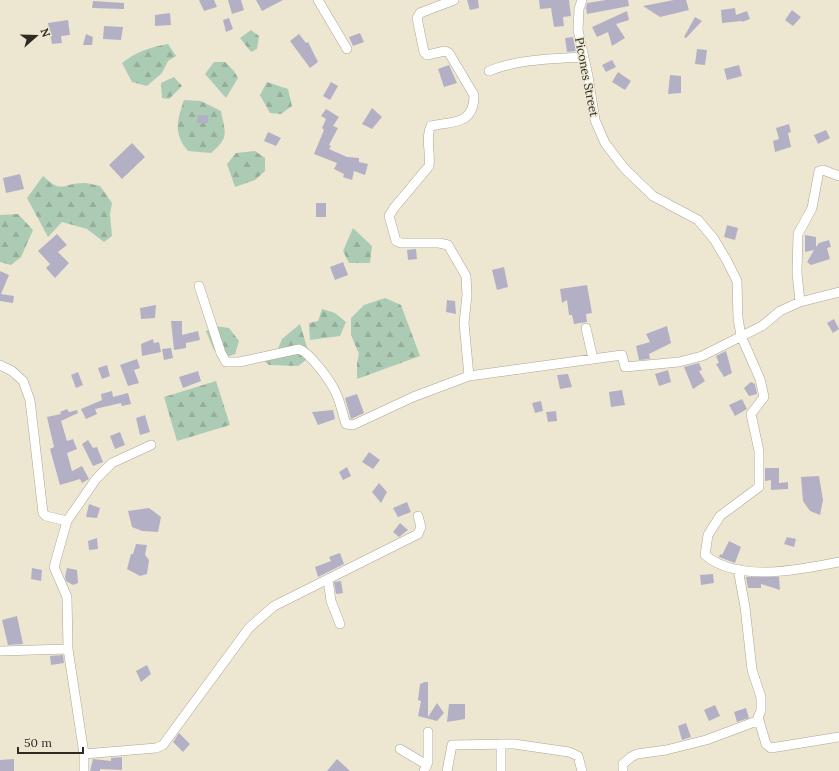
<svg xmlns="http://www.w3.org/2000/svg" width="839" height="771" font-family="Lora,serif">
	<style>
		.forest { fill: url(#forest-firs) }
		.building { fill: #b3b0c5 }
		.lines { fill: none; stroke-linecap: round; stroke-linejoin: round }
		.minor-casing { stroke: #aba591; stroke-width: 10 }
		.minor { stroke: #fff; stroke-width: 9 }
		.labels { text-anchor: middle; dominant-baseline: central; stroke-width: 3; stroke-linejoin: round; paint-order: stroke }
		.street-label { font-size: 12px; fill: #2e2b23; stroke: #ede7d2 }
	</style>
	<defs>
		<pattern id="forest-firs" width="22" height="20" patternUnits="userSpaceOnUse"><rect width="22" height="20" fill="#accbb4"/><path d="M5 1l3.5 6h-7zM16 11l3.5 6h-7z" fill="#94ae9a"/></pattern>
	</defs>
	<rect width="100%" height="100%" fill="#ede7d2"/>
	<path class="forest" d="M251 30 259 36 257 49 251 52 240 38Z
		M168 44 176 56 168 61 162 73 147 86 132 82 122 63C136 52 150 47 168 44Z
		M214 62H225L234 71 238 78 226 98 205 74Z
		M174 77 182 86 169 99 162 98 161 83Z
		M267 82 288 89 292 106 281 114 270 113 260 95Z
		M184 100 201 101 221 111C225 133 230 137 211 153L188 151C173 133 177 121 184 100Z
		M255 151 265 158V171L255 180 235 187 227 164 236 153Z
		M43 176C63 195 62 183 84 183 89 183 94 185 100 186L112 203 110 214 112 236 104 242 87 229 62 222 48 237 27 198Z
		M18 214 33 230 21 257 11 265 0 262V215Z
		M353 228 372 246 370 263H349L343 251Z
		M385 298 401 305 420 356 357 379V363L359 354 351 335V318L364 305Z
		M322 309 335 313 346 322 340 336 310 340 309 323 318 321Z
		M300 324 310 357 298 366 269 365 259 357 277 351 282 339Z
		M215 326 229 328 239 341 235 354 221 359 213 348 206 331Z
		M216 381 230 425 177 441 164 397Z"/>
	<path class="building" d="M199 0H214L217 7 204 11Z
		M228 0H241L244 10 232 14Z
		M256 0H283L262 11Z
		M467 0H478L479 8 470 10Z
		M539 0H569L571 16 563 17 564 26 554 27 551 8 540 9Z
		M606 0H628L629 6 587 14 586 8 587 3Z
		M674 0H686L689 10 660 17 643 6Z
		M93 1 124 3V9L92 8Z
		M735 8 736 15 747 11 750 19 742 22V21L722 23 721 10Z
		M792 10 801 17 793 26 785 20Z
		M627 11 629 20 616 24 625 38 612 46 608 32 597 37 592 27Z
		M170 13 171 25 155 26V15Z
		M695 17 702 21 686 38 684 37Z
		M229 18 233 29 226 32 223 20Z
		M68 20 70 35 61 36 62 43 52 44 48 23Z
		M104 26 123 27 121 40 103 39Z
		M360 33 364 42 353 46 349 37Z
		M86 34 93 37 92 45H83Z
		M299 34 306 43 308 42 318 62 310 68 290 41Z
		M573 37 576 51 567 52 565 38Z
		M697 49 707 50 705 65 695 64Z
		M612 60 616 67 606 72 602 65Z
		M449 65 457 83 444 87 438 69Z
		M739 65 742 76 727 80 724 69Z
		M618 72 631 81 625 90 612 82Z
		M670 75 681 76V93L668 94Z
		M331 82 338 86 330 100 323 96Z
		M372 108 382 117 372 129 362 124Z
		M326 109 339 117 333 126 338 128 329 145 331 146 329 149 347 157 359 158V162L368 164 365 175 354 171 352 180 343 177 344 174 334 169 337 163 314 154 324 130 322 128 326 119 321 116Z
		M198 115H208V123H197Z
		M789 124 791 132 788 133 791 147 775 152 773 141 779 139 776 128Z
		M826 130 830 138 818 144 814 135Z
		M268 132 281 138 276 146 264 141Z
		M132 143 145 157 122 179 109 165Z
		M20 174 24 189 6 193 3 178Z
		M316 203H326V217H316Z
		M727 225 738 228 735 240 724 237Z
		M57 234 67 245 58 252 69 263 55 278 46 268 50 264 38 251Z
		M805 235 816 237V247L819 243 829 240 831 247 827 248 830 259 811 265 807 262 814 250 805 252Z
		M416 249 417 259 408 260 407 250Z
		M343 262 348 275 335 280 330 267Z
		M504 267 508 287 497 290 492 270Z
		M0 271 9 275 1 294 14 296 13 303 0 301Z
		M587 285 592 313 586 314 587 322 574 324 572 315H569L567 300 562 303 560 289Z
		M447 300 455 301 456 314 446 312Z
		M156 305 155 318 141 319 140 308Z
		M834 319 839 329 833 333 827 323Z
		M171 321H182V335L198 331 200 340 186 343V348L174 350Z
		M667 326 671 343 649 354 650 359 639 360 636 346 650 342 646 334Z
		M153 339 154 343 159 342 161 352 142 356 141 344Z
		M171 348 173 358 164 360 162 349Z
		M726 351 732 373 724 377 716 364 719 363 716 356Z
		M137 359 140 368 134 370 139 383 128 386 120 365Z
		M699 363 702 370 699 371 705 381 693 389 684 367Z
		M107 365 110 376 102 379 98 368Z
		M668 370 671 382 659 386 655 374Z
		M198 371 201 381 183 388 179 377Z
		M78 372 83 385 76 388 71 375Z
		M568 374 572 387 560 389 557 375Z
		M751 382 755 384 757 394 749 396 744 388Z
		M622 390 625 405 611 407 609 392Z
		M112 391 113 397 128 393 131 404 122 406 121 403 95 409 97 414 86 419 81 409 102 400 101 394Z
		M357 394 364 413 351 419 345 398Z
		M742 399 747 409 735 416 729 405Z
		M541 401 543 411 535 413 532 403Z
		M67 409 69 412 77 410 78 413 61 421 67 441 73 439 77 449 67 453 72 471 82 466 89 479 82 483 80 479 60 485 50 449 54 447 47 417 61 414 60 412Z
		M333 410 335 419 318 425 312 412Z
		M556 411 557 421 548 422 546 412Z
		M145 415 150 432 140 435 136 418Z
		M120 432 125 445 115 449 110 436Z
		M88 440 93 448 97 447 103 462 93 466 82 444Z
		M369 452 380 460 373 469 362 462Z
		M347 467 351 476 343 480 339 472Z
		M765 468H779V483L788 482V489L771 490V480L765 481Z
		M819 476 823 500 820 515 810 511 803 501 801 477Z
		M379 483 387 492 381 503 372 492Z
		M407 502 411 512 398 517 393 508Z
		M89 504 100 508 97 518 86 517Z
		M149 508 161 517 158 532 142 531 132 527 128 511Z
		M400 523 408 530 399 537 393 532Z
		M787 537 796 539 794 547 784 544Z
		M97 538 98 549 89 550 88 541Z
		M729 541 741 547 735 563 719 557 720 554 722 555Z
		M136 544 147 545 145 555 149 560 147 574 140 576 127 569 131 554H133Z
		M340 553 344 564 318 577 315 567 331 561 329 557Z
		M32 568 42 570 41 581 31 579Z
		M67 568 77 570 78 583 73 585 66 581 65 577Z
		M713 574 714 583 701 585 700 575Z
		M746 577H779L780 590 761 584V588H748Z
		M341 581 343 593 336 594 334 582Z
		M17 616 23 644 8 645 2 620Z
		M63 655 64 663 51 665 50 656Z
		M147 665 151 674 141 682 136 671Z
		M425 682H428V717L437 703 444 713 437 721 418 716 421 701 418 700 420 684Z
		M449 704H465V719L447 722Z
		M715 705 720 716 709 721 704 710Z
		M746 708 749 718 737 722 734 712Z
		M686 723 691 737 682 740 678 726Z
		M179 733 190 744 183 752 173 742Z
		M122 757V770L100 769V771H90L93 759 111 761V758Z
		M14 759V771H0V760Z
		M337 759 350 771H327Z"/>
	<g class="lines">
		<defs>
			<path id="minor" d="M318 0 347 49
				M454 0 420 13 417 18 424 52 427 55 445 51 449 53 474 95C474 126 452 121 431 126 425 138 431 152 429 166L394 208 389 216 396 241 401 243H439L448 245 466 276 467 295 464 323 469 376
				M582 0 579 9 578 30 588 76 595 120 605 143 624 168 653 196 698 220 714 239 727 261 737 281 738 318 741 336 760 379 764 397 751 414 759 451V487L720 516 708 535 705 555C738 583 800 570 839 562
				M489 71C518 59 551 59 583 57
				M199 286 221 353 226 362H239L299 349C310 353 328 378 334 389 340 399 342 413 346 424L353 425 413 397 469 376 622 355 625 367 679 362 702 356 762 326 780 311 800 302 839 292
				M800 302 797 273 798 234 812 208 819 171 823 170 839 176
				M586 328 593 359
				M0 365 12 371 23 381 30 400 43 513 46 516 67 521 54 567 67 597 68 649 0 651
				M67 521 96 479 112 463 151 445
				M328 580 331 601 340 624
				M68 649 84 754V771
				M758 717 766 744 771 748 839 737
				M400 749 427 765
				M84 754 156 748 163 745 249 628 274 606 418 534 421 527 418 516
				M424 771 428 762V732
				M447 771 452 745 514 744 569 752 578 756 582 771
				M501 771V744
				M623 771V764L631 757 637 754 666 750 706 740 757 721 761 710V697L752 670 745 607 738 569"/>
		</defs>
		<use href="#minor" class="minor-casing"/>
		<use href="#minor" class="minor"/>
	</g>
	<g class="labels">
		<g class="street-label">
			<text transform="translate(587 77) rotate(79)">Picones Street</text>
		</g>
	</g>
	<g transform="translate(36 36) rotate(70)" stroke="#ede7d2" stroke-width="3" paint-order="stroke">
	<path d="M0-3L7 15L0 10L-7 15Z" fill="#2e2b23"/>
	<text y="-6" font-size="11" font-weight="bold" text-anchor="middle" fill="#2e2b23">N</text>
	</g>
	<path d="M18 747v6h65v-6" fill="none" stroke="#2e2b23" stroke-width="2"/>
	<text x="24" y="747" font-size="12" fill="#2e2b23" stroke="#ede7d2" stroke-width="3" paint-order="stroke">50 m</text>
</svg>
